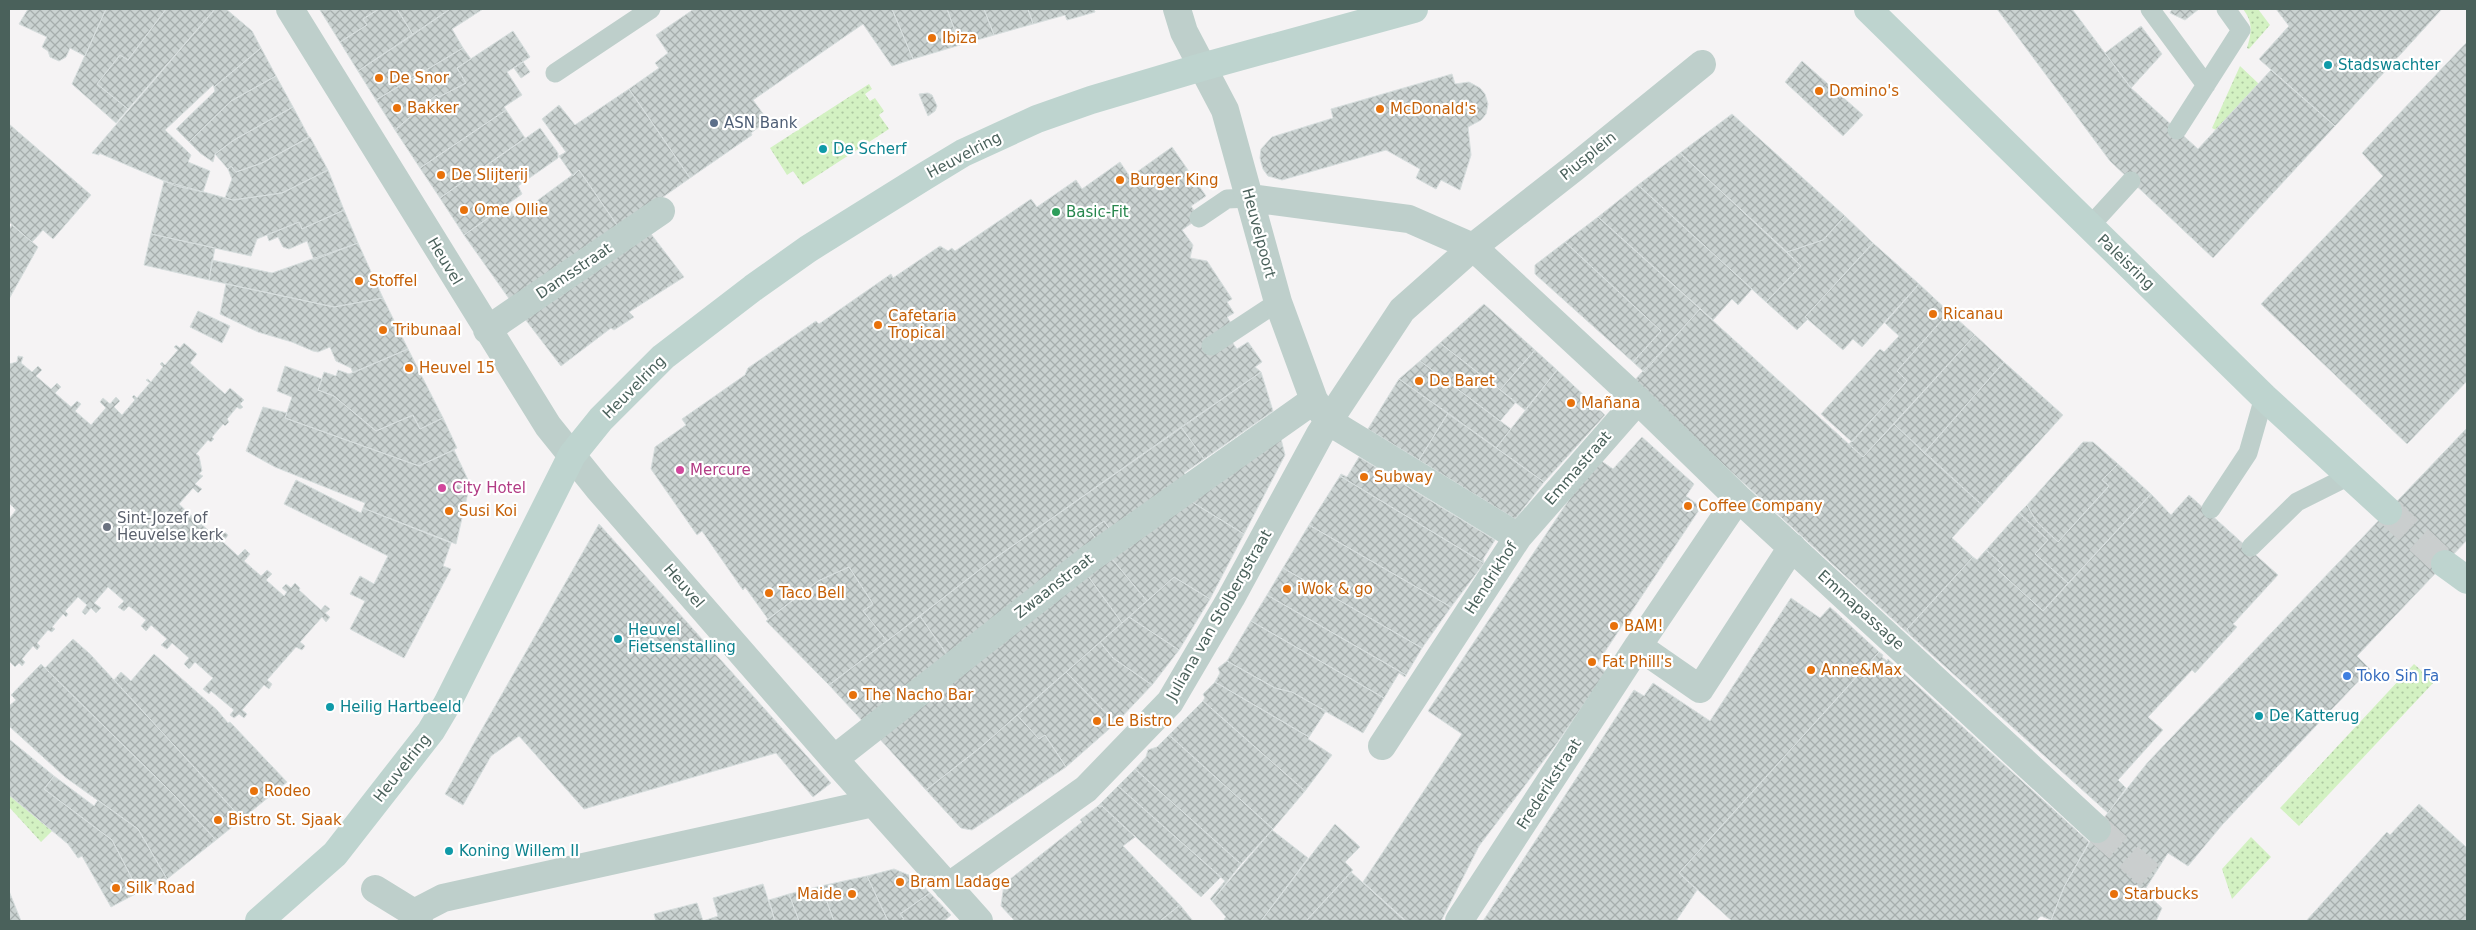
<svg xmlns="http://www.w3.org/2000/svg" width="2476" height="930" font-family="'DejaVu Sans',sans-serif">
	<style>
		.grass { fill: url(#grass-dots) }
		.building { fill: url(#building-cross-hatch); stroke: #d7dede }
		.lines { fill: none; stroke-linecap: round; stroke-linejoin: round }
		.street-tunnel { stroke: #cacece; stroke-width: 28; stroke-dasharray: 28 14; stroke-linecap: butt }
		.secondary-tunnel { stroke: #cacece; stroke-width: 28; stroke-dasharray: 28 14; stroke-linecap: butt }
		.lane { stroke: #becfcb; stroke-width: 19 }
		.street { stroke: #becfcb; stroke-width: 28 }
		.secondary { stroke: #bed4cf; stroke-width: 28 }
		.food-dot { fill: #e8710a; stroke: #fff; stroke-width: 2 }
		.culture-dot { fill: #0f9aa8; stroke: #fff; stroke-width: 2 }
		.service-dot { fill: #5c6f8a; stroke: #fff; stroke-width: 2 }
		.leisure-dot { fill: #2e9e5b; stroke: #fff; stroke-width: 2 }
		.hotel-dot { fill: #d1479c; stroke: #fff; stroke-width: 2 }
		.worship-dot { fill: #6b7280; stroke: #fff; stroke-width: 2 }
		.shop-dot { fill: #3f7fe0; stroke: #fff; stroke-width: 2 }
		.labels { text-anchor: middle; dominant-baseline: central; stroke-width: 4.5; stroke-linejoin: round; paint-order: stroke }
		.food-label { font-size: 15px; fill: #c56008; stroke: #fff; text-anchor: start }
		.culture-label { font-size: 15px; fill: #0d838f; stroke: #fff; text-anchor: start }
		.service-label { font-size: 15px; fill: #4e5e75; stroke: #fff; text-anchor: start }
		.street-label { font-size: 15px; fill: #4a615b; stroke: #fff }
		.leisure-label { font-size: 15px; fill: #27864d; stroke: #fff; text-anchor: start }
		.hotel-label { font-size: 15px; fill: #b23c85; stroke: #fff; text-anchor: start }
		.worship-label { font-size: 15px; fill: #5b616d; stroke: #fff; text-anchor: start }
		.shop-label { font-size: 15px; fill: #366cbe; stroke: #fff; text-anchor: start }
	</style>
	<defs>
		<pattern id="grass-dots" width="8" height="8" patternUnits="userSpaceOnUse" patternTransform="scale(1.25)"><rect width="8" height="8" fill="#d3f1c2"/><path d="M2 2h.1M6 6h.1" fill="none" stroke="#adc7a1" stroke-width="1.8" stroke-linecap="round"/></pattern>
		<pattern id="building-cross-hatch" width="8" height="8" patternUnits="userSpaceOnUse" patternTransform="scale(1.25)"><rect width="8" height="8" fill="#cad2d1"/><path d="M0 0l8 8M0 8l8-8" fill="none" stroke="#a6aead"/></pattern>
	</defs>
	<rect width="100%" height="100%" fill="#f5f3f4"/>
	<path class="grass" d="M2243 9H2258L2270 25 2249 49 2247 48C2252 32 2253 22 2243 9Z
		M2240 66 2259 84 2216 130 2212 128Z
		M869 84 872 89 865 94 870 101 875 98 884 111 879 115 889 129 803 185 793 171 787 175 770 148Z
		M2414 664 2434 682 2299 826 2280 808Z
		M9 795 52 831 41 842 9 807Z
		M2251 837 2271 857 2232 899 2222 869Z"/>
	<path class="building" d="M28 9H106L85 56 70 48 66 57 59 61 50 57 48 51 42 47 47 37 19 24Z
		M106 9H166L128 60 120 55 97 84 128 109 116 123 72 84Z
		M166 9H215L128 109 97 84 120 55 128 60Z
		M215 9H226L252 31 261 48 214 87 213 85 165 130 191 155 188 162 210 171 203 192 176 186 99 153V155L92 153Z
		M379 9 363 19 367 25 340 42 320 10Z
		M379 9H397L413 35 358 71 340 42 367 25 363 19Z
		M397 9H450L413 35Z
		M450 9H483L452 29 463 48 376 100 358 71Z
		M694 9H892L913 59 892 66 863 24 753 100 770 123 766 126 764 123 751 133 752 135 690 178 629 89 659 68 655 63 668 53 656 35Z
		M892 9H947L960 45 913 59Z
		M947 9H984L994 35 960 45Z
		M984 9H1028L1033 24 994 35Z
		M1028 9H1094L1095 12 1067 20 1065 15 1033 24Z
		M1997 9H2072L2131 88 2198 149 2271 70 2335 126 2213 258 2110 161Z
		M2172 9H2199L2185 20 2170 13Z
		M2276 9H2442L2335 126 2259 59 2289 26Z
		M2141 26 2162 54 2131 88 2105 53Z
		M513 31 530 57 507 72 522 95 504 107 506 110 420 168 395 130 436 95 439 97 466 83 457 68Z
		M2467 42V381L2407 444 2261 304 2383 176 2362 153Z
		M261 48 276 76 231 101 189 142 176 129 215 91 214 87Z
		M463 48 471 59 457 68 466 83 439 97 436 95 395 130 376 100Z
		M1802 61 1863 115 1843 136 1785 82Z
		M523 62 530 72 521 78 514 68Z
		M1452 74 1455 84 1469 82 1480 88 1485 94 1488 104 1486 114 1481 120 1468 127 1471 155 1460 190 1441 180 1436 189 1416 178 1420 169 1386 150 1282 180 1268 176 1263 169 1260 158 1261 149 1272 137 1333 118 1331 109Z
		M276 76 293 107 234 140 215 154 213 162 200 153 189 142 231 101Z
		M629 89 690 178 619 228 579 170 573 176 559 156 566 152 542 119 559 105 575 125Z
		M928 93 932 95 937 106 935 111 928 116 919 94Z
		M293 107 309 137 262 163 236 172 231 166 228 169 215 154 234 140Z
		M506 110 525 138 440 198 420 168Z
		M1732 114 1845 216 1823 240 1787 252 1680 153Z
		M9 124 91 195 53 239 43 230 32 242 9 222Z
		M540 128 558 153V158L518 186 522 194 464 235 440 198Z
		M310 137 328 170 282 193 233 200 225 198 232 179 228 169 231 166 236 172 262 163Z
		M1172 147 1206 196 1191 206 1199 218 1182 230 1193 245 1190 258 1207 261 1232 299 1227 302 1234 313 1227 317 1235 329 1227 335 1237 349 1248 342 1262 362 1255 367 1261 372 991 561 887 641 863 611 873 604 849 567 818 581 768 619 745 587 743 590 702 531 697 535 651 469 655 447 686 425 682 419 745 375 748 368 816 321 819 324 891 274 893 278 940 246 948 251 952 248 955 251 1031 199 1037 207 1076 180 1082 189 1120 162 1130 177Z
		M1680 153 1801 266 1766 302 1638 185Z
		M328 170 344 210 302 229 299 222 257 239 251 256 151 234 164 181 233 200 282 193Z
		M579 170 619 228 510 300 464 235 507 205 515 217Z
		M1638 185 1752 289 1738 305 1732 299 1713 320 1598 217Z
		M344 210 358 243 314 260 307 241 289 249 283 247 278 237 269 241 267 235 299 222 302 229Z
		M1845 216 1873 243 1805 317 1808 319 1797 330 1766 302 1801 266 1787 252 1823 240Z
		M1598 217 1700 309 1644 372 1633 362 1661 331 1565 242Z
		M12 225 38 247 9 299V229Z
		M151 234 215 248 209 280 144 265Z
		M651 234 684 277 629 312 634 317 614 330 611 328 561 366 525 319Z
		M1565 242 1661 331 1633 362 1535 274V265Z
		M358 243 383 298 334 307 209 280 212 260 272 273Z
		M1873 243 1919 284 1862 347 1853 339 1843 350 1805 317Z
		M226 284 334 307 383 298 408 349 353 373 351 368 336 361 330 347 318 352 313 351 292 342 258 332 220 314Z
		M1919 284 1949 312 1897 371 1907 381 1852 442 1821 414 1880 349 1884 352 1899 336 1885 323Z
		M1484 304 1535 350 1500 390 1440 343Z
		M1700 309 1863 457 1894 424 1982 505 1952 538 1973 557 1907 629 1910 635 1633 382Z
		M198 311 230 326 222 343 190 327Z
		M1949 312 1975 335 1863 457 1849 444 1907 381 1897 371Z
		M1975 335 2004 362 1924 453 1894 424Z
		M184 343 197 354 190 363 225 394 230 388 244 400 240 404 243 407 240 409 237 407 227 419 229 422 225 426 223 424 212 437 214 439 211 442 208 440 196 454 199 456 202 471 199 474 203 476 195 484 202 489 198 493 193 488 179 504 195 519 201 512 206 516 200 523 217 538 223 531 228 535 223 542 238 556 245 549 250 554 244 561 261 576 267 570 272 574 266 580 284 596 287 592 282 588 286 584 291 588 295 583 300 588 299 590 321 610 325 605 330 609 325 613 330 617 326 622 322 617 300 642 305 646 302 650 296 647 267 680 272 684 269 689 264 685 242 710 247 714 244 718 239 714 234 718 230 715 234 710 211 691 209 694 203 689 213 678 195 662 189 669 184 664 189 658 172 643 167 649 161 645 167 639 151 625 146 631 141 626 146 620 129 606 124 611 118 607 124 601 108 587 94 603 101 608 96 613 91 608 85 615 82 612 87 605 78 597 65 611 68 614 66 617 63 614 52 627 55 629 52 632 48 630 37 643 40 646 37 650 33 646 22 659 25 662 22 666 19 663 15 667 9 661V519L16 510 9 503V364L17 362 18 356 23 357 21 363 32 372 38 366 42 370 36 376 51 389 57 383 61 387 55 393 71 407 77 401 81 404 75 411 91 425 106 408 100 402 103 398 110 404 116 397 120 401 114 407 122 415 135 400 132 397 134 395 137 398 150 383 146 380 148 379 151 382 163 367 160 364 162 362 165 365 178 350 174 347 176 345 180 348Z
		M1440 343 1516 402 1500 421 1420 361Z
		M408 349 443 418 420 429 413 415 376 431 334 396 318 390 324 372 336 376 338 370 349 374Z
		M1535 350 1557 370 1525 410 1500 390Z
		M1420 361 1511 429 1496 448 1399 379Z
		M2004 362 2063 415 1982 505 1924 453Z
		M285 366 322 379 318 390 334 396 376 431 413 415 420 429 443 418 457 448 419 466 285 418 292 397 277 391Z
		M1557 370 1605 415 1544 482 1496 448Z
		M1261 372 1273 411 1204 459 1181 427Z
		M1399 379 1448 413 1419 460 1368 429Z
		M263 407 287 413 285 418 419 466 454 450 470 484 456 544 363 508 365 503 275 467 246 451Z
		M1448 413 1544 482 1515 519 1419 460Z
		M1181 427 1204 459 1184 473 1190 480 1114 535 1104 521 1090 531 1101 545 949 658 920 616 991 561Z
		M2467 428V540L2357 656 2370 669 2222 825 2188 866 2168 853 2144 891 2162 908 2156 921H2051L2064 887 2103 819 2148 762Z
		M1642 437 1694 484 1686 496 1701 507 1596 665 1606 672 1557 743 1479 846 1441 921H1406L1363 882 1462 734 1428 711 1597 458 1613 469Z
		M1281 439 1285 455 1244 534 1192 502Z
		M2083 442H2093L2118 464 2102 480 2109 486 2058 542 2037 522 2027 505Z
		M1359 457 1495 540 1483 559 1484 563 1340 476 1341 474 1347 477Z
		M2118 464 2151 494 2068 583 2035 554 2048 540 2019 513 2027 505 2037 522 2058 542 2109 486 2102 480Z
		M1340 476 1484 563 1451 607 1309 525Z
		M296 480 361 513 363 508 451 543 443 566 451 569 404 658 350 629 365 601 350 594 360 576 374 584 388 556 284 504Z
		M2151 494 2171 515 2189 495 2278 575 2233 624 2237 627 2195 673 2192 670 2148 717 2163 730 2118 780 2126 788 2108 813 1910 635 1907 629 1973 557 1977 560 1986 550 2003 565 1998 570 2043 611Z
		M1192 502 1244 534 1210 599 1174 577 1147 601 1112 559Z
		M2019 513 2048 540 2035 554 2068 583 2043 611 1998 570 2003 565 1986 550Z
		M1104 521 1114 535 1101 545 1090 531Z
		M599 524 831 783 813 797 776 753 584 809 519 736 491 756 463 805 445 794Z
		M1309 525 1451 607 1422 648 1283 568Z
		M1112 559 1147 601 1122 623 1088 576Z
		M849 567 873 604 863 611 887 641 829 685 766 621 818 581Z
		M1283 568 1422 648 1406 675 1267 595Z
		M1088 576 1122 623 981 747 926 790 878 737Z
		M1174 577 1210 599 1179 650 1129 617Z
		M1267 595 1406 675 1405 677 1399 673 1384 698 1251 621Z
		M1791 598 1820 618 1830 607 1879 652 1679 873 1697 890 1676 921H1483L1634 690 1644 696 1653 683 1710 721Z
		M920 616 949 657 868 727 829 685Z
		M1129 617 1179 650 1152 685 1113 658 1100 642Z
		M1251 621 1384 698 1363 733 1292 692 1275 688 1227 661Z
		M73 639 90 654 242 819 216 840 173 794 45 668Z
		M1100 642 1113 658 1152 685 1116 723 1066 672Z
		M1879 652 1883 655 1882 657 1887 661 1888 659 2089 842 2064 887 2051 920 2041 916 2036 921H1732L1679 873Z
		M154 654 217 710 228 723 230 722 287 782 242 819 114 680 121 672 131 681Z
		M1227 661 1275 688 1292 692 1326 711 1309 737 1215 682 1220 673 1218 668Z
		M41 664 173 794 216 840 167 879 138 829 65 777 9 726V706L16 700 11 695Z
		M1066 672 1116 723 1066 767 1045 735 1039 739 1017 715Z
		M1215 682 1309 737 1308 739 1332 755 1305 791 1203 701 1205 698 1203 694Z
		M1203 701 1305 791 1273 829 1169 735Z
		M1017 715 1039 739 1045 735 1066 767 972 830 961 828 926 790 981 747Z
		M1169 735 1273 829 1241 864 1135 769 1146 757 1148 750 1157 747Z
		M9 739 54 776 44 789 112 840 139 892 111 907 82 856 78 858 68 844 9 795Z
		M1135 769 1241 864 1212 901 1210 899 1225 881 1118 786Z
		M54 776 94 806 98 800 138 829 167 879 139 892 112 840 44 789Z
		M1118 786 1221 877 1201 897 1102 806 1099 807 1098 806Z
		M2419 804 2467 848V921H2306L2387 832 2390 835Z
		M1098 806H1102L1135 837 1123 846 1180 905 1160 921H1015L1001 906 1004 884 1082 822 1080 820Z
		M1335 824 1360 847 1345 862 1353 870 1306 921H1261Z
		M1272 830 1308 858 1261 921H1226L1224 919 1226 917 1212 901Z
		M894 869 916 878 930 893 900 914 904 919 901 921H888L867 876Z
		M1351 872 1405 921H1306Z
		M867 876 888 921H834L821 886Z
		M763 884 775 921H703L718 916 713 898Z
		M821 886 834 921H799L789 894Z
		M9 891 21 921H9Z
		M930 893 951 915 944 921H901L904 919 900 914Z
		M789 894 799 921H775L769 900Z
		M697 903 703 921H656L654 914Z
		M1180 905 1193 921H1160Z"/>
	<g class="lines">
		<path class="street-tunnel" d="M2097 829 2157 882"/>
		<path class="secondary-tunnel" d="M2388 511 2445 564"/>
		<path class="lane" d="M2150 9 2206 85
			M555 73 651 9
			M2177 130 2241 30 2226 9
			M1199 218 1227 199 1250 198
			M2090 226 2131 181
			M1211 346 1278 302
			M2211 509 2248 453 2264 397
			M2251 547 2297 502 2349 476"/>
		<path class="street" d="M290 9 548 426 598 488 834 759 979 921
			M1177 9 1184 32 1225 110 1278 302 1314 400 1328 421 1518 537
			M1250 198 1409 219 1473 247 1626 389 1738 498 2097 829
			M487 330 661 211
			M1738 498 1638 646 1700 689 1792 547
			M1382 746 1518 537 1638 400
			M834 759 1089 559 1314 400
			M948 887 1086 789 1170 702 1231 598 1320 434 1402 310 1473 247 1574 168 1702 64
			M375 889 414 913 419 921
			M414 913 443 898 873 803
			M1459 921 1638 646"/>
		<path class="secondary" d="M1868 9 2264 397 2388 511
			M2445 564 2467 580
			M259 921 335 854 431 731 447 704 572 455 601 419 663 357 753 288 808 249 925 176 963 153 1037 119 1091 100 1202 67 1414 9"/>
	</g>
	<g class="food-dot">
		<circle cx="932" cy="38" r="5"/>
		<circle cx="379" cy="78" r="5"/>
		<circle cx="1819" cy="91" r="5"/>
		<circle cx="397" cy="108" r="5"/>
		<circle cx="1380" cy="109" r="5"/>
		<circle cx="441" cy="175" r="5"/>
		<circle cx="1120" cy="180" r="5"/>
		<circle cx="464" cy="210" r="5"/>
		<circle cx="359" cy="281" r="5"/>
		<circle cx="1933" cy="314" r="5"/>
		<circle cx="878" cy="325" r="5"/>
		<circle cx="383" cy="330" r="5"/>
		<circle cx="409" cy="368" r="5"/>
		<circle cx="1419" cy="381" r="5"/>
		<circle cx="1571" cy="403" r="5"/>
		<circle cx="1364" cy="477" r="5"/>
		<circle cx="1688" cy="506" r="5"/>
		<circle cx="449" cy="511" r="5"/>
		<circle cx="1287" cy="589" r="5"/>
		<circle cx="769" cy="593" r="5"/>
		<circle cx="1614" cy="626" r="5"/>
		<circle cx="1592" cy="662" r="5"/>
		<circle cx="1811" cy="670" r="5"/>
		<circle cx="853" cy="695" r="5"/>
		<circle cx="1097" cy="721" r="5"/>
		<circle cx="254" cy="791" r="5"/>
		<circle cx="218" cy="820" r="5"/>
		<circle cx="900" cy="882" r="5"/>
		<circle cx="116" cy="888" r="5"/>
		<circle cx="852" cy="894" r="5"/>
		<circle cx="2114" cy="894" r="5"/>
	</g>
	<g class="culture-dot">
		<circle cx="2328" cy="65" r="5"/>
		<circle cx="823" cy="149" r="5"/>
		<circle cx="618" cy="639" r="5"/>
		<circle cx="330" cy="707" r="5"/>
		<circle cx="2259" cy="716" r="5"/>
		<circle cx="449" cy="851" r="5"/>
	</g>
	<circle class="service-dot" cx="714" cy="123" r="5"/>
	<circle class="leisure-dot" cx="1056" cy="212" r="5"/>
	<g class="hotel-dot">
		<circle cx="680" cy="470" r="5"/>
		<circle cx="442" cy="488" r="5"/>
	</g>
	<circle class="worship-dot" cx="107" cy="527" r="5"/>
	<circle class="shop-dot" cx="2347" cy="676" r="5"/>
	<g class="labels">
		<g class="food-label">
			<text x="942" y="38">Ibiza</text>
			<text x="389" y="78">De Snor</text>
			<text x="1829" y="91">Domino's</text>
			<text x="407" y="108">Bakker</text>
			<text x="1390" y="109">McDonald's</text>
			<text x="451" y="175">De Slijterij</text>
			<text x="1130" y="180">Burger King</text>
			<text x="474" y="210">Ome Ollie</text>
			<text x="369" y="281">Stoffel</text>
			<text x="1943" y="314">Ricanau</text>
			<text x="888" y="316">Cafetaria<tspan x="888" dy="17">Tropical</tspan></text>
			<text x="393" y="330">Tribunaal</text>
			<text x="419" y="368">Heuvel 15</text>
			<text x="1429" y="381">De Baret</text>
			<text x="1581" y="403">Mañana</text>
			<text x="1374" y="477">Subway</text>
			<text x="1698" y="506">Coffee Company</text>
			<text x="459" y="511">Susi Koi</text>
			<text x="1297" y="589">iWok &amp; go</text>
			<text x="779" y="593">Taco Bell</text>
			<text x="1624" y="626">BAM!</text>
			<text x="1602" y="662">Fat Phill's</text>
			<text x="1821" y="670">Anne&amp;Max</text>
			<text x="863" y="695">The Nacho Bar</text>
			<text x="1107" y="721">Le Bistro</text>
			<text x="264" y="791">Rodeo</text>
			<text x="228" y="820">Bistro St. Sjaak</text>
			<text x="910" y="882">Bram Ladage</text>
			<text x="126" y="888">Silk Road</text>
			<text x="842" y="894" text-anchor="end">Maide</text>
			<text x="2124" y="894">Starbucks</text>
		</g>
		<g class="culture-label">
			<text x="2338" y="65">Stadswachter</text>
			<text x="833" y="149">De Scherf</text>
			<text x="628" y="630">Heuvel<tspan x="628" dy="17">Fietsenstalling</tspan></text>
			<text x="340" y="707">Heilig Hartbeeld</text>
			<text x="2269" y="716">De Katterug</text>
			<text x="459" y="851">Koning Willem II</text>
		</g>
		<g class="service-label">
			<text x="724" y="123">ASN Bank</text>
		</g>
		<g class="street-label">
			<text transform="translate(964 155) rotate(-28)">Heuvelring</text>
			<text transform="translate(1588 156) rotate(-39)">Piusplein</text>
			<text transform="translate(1259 233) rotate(75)">Heuvelpoort</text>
			<text transform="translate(445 261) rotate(59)">Heuvel</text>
			<text transform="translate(2126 262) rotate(44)">Paleisring</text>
			<text transform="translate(574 271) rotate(-34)">Damsstraat</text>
			<text transform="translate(634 387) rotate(-45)">Heuvelring</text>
			<text transform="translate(1578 468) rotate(-49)">Emmastraat</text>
			<text transform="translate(1491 578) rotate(-57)">Hendrikhof</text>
			<text transform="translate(684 586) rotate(49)">Heuvel</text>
			<text transform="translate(1054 586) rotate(-38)">Zwaanstraat</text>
			<text transform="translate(1861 610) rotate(42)">Emmapassage</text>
			<text transform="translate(1219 615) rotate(-60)">Juliana van Stolbergstraat</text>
			<text transform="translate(402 768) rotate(-52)">Heuvelring</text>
			<text transform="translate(1549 784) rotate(-57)">Frederikstraat</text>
		</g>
		<g class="leisure-label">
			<text x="1066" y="212">Basic-Fit</text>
		</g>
		<g class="hotel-label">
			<text x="690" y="470">Mercure</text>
			<text x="452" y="488">City Hotel</text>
		</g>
		<g class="worship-label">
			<text x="117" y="518">Sint-Jozef of<tspan x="117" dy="17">Heuvelse kerk</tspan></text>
		</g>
		<g class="shop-label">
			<text x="2357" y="676">Toko Sin Fa</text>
		</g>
	</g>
	<rect width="2476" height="930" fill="none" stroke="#4a615b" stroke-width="20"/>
</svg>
